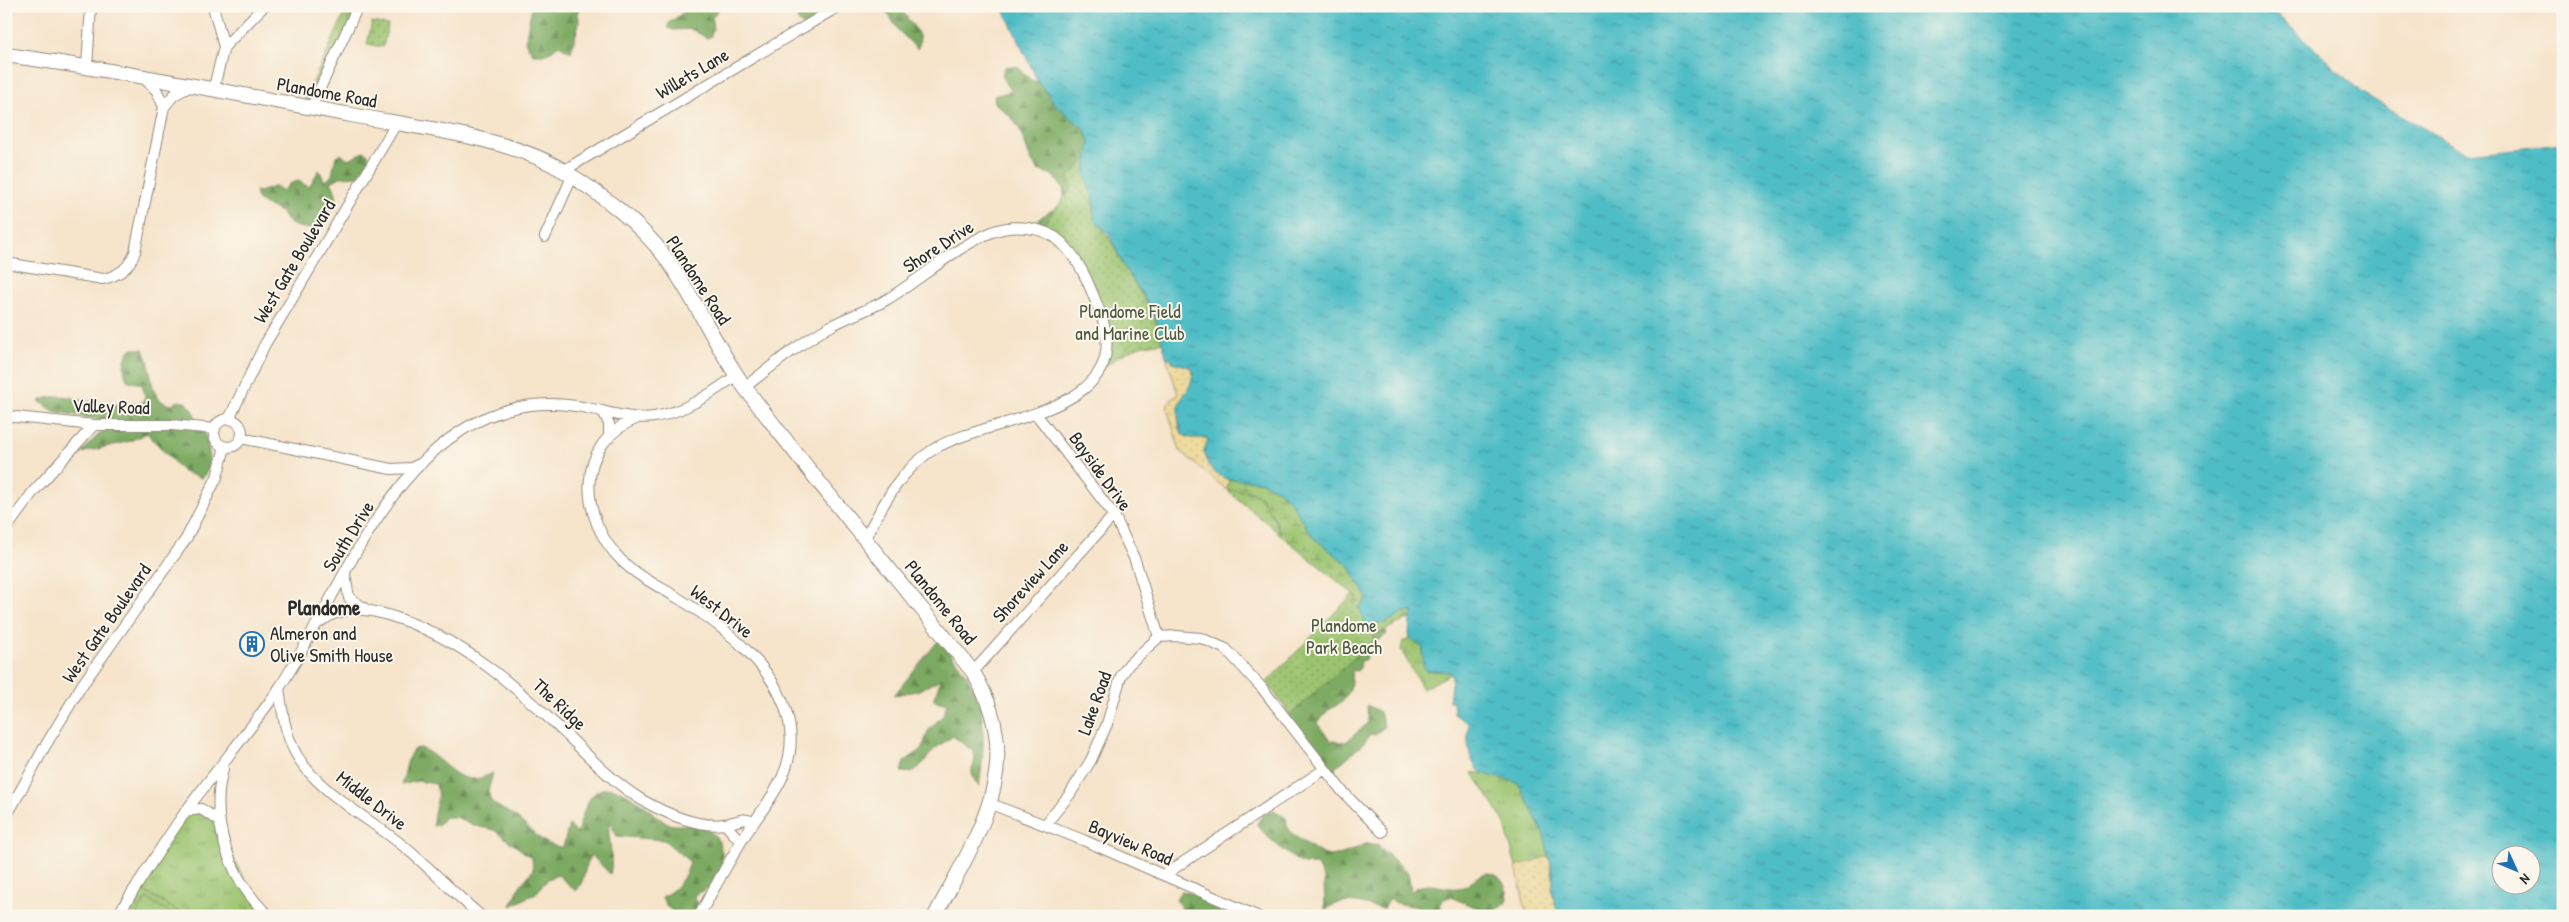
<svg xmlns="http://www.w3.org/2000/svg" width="2569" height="922" font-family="'Patrick Hand',sans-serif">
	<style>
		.grass { fill: url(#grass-tufts); stroke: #64784e }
		.forest { fill: url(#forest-firs); stroke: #546a46 }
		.wetland { fill: url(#wetland-marsh); stroke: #64784e }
		.sand { fill: url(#sand-dots); stroke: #8c8264 }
		.park { fill: url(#park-dots); stroke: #64784e }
		.pitch { fill: #9cc470; stroke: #64784e }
		.water { fill: url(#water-ripples); stroke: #3d7478; fill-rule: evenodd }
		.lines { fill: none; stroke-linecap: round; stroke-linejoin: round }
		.minor-casing { stroke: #90887b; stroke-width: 12 }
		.major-casing { stroke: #90887b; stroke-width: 16 }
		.minor { stroke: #fff; stroke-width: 10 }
		.major { stroke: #fff; stroke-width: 14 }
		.labels { text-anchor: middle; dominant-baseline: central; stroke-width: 4; stroke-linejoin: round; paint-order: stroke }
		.street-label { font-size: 19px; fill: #2b2b2b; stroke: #fbf7ec }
		.park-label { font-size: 19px; fill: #4d5940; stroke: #fbf7ec }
		.poi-label { font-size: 19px; fill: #2b2b2b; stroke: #fbf7ec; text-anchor: start }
		.quarter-label { font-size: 21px; font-weight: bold; fill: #2b2b2b; stroke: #fbf7ec }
	</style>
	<defs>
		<pattern id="grass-tufts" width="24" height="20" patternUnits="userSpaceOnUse" patternTransform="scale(1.25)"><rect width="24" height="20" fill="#9cc470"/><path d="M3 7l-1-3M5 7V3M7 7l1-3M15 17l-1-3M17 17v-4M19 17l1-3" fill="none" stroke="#7f9f5c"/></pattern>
		<pattern id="forest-firs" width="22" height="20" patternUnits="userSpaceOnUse" patternTransform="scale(1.25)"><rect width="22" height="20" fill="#7daa62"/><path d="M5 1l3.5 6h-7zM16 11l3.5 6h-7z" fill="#678b51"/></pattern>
		<pattern id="wetland-marsh" width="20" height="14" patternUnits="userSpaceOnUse" patternTransform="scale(1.25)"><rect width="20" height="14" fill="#9cc470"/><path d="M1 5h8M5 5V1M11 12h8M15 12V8" fill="none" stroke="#7f9f5c"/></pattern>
		<pattern id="sand-dots" width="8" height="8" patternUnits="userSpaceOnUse" patternTransform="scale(1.25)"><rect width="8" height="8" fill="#eeda9e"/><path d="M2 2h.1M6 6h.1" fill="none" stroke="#cb8" stroke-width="1.8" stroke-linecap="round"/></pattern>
		<pattern id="park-dots" width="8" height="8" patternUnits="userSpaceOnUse" patternTransform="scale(1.25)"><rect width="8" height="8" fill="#9cc470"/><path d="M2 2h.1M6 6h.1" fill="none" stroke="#7f9f5c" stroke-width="1.8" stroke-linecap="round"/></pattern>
		<pattern id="water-ripples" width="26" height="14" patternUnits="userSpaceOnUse" patternTransform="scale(1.25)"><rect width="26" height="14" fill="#4fbdc6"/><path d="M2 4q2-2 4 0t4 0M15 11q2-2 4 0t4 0" fill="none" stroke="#429aa1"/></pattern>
	</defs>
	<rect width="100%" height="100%" fill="#fbf7ec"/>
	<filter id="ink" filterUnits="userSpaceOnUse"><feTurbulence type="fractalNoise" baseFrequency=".02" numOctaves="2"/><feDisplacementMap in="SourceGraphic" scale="10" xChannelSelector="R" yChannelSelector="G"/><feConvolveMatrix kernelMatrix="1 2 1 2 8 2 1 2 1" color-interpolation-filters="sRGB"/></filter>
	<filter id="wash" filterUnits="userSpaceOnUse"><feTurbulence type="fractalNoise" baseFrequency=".0096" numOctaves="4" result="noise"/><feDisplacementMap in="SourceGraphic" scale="20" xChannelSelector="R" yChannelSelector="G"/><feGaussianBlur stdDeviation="1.12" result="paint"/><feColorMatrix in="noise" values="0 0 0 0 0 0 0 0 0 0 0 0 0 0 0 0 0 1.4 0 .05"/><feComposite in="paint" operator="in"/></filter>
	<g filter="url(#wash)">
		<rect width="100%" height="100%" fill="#f6e4cb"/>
		<path class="grass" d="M348 6H358L311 108 302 106Z
			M1239 489C1268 494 1270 511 1281 535L1227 490Z
			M1472 772 1507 778 1519 783 1544 835 1549 856 1516 867 1504 821Z
			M186 811 211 815 258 906V916H185L136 886Z"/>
		<path class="forest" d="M532 6H578L579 23 571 52 559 45 547 54H533L525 42Z
			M692 6H721L712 18 713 30 710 37 707 38 691 29 673 30 668 28 669 23Z
			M794 6H817L816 20 804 27 798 21Z
			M883 6 901 7C907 23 927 34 917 49L899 31Z
			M1006 66 1018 67 1031 80 1038 82 1084 129 1090 141V156L1080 166 1057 226H1043L1038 220C1044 213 1057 209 1065 202L1063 188 1059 183 1052 175 1038 170 1031 160 1019 128 1011 117 995 103 994 96 1012 91C1005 84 998 76 1006 66Z
			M365 151 369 155 368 162 358 176 340 177 331 182C339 198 339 202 327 214 324 218 324 224 319 228 310 229 295 228 288 222 284 218 283 213 277 210 268 204 256 205 255 191L259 192 276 186 283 191 289 184 298 181 309 187 319 170 325 182 332 175 336 156 340 154 349 159Z
			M131 349H143C155 366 145 400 171 405L179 401 187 403 193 410 197 422 206 436 210 458 208 470 202 478 183 472 147 433 130 441 81 453 93 440 107 428 97 419 54 411 39 401C63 391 69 399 92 402 104 404 131 406 142 403L145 397C142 378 141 386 127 380 122 369 124 357 131 349Z
			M1386 631 1387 634 1365 650 1367 659 1361 661 1360 668 1357 671 1352 670 1350 690 1342 702 1327 711 1320 721 1316 722 1331 741 1346 742 1366 725 1368 721 1367 705 1380 712 1384 727 1374 735 1370 734 1363 744 1335 768V773L1329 762 1326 763 1321 759 1326 753 1317 750 1299 726 1290 718 1288 710 1374 634Z
			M938 641C987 689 988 723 979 787 964 766 978 770 974 752L953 736C948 740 941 744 936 748 925 758 919 776 901 772L904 762 922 749 928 731 943 715 947 704 933 700 941 679 917 691 894 695Z
			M421 748C447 760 458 792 493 773L488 791 491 801C498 808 507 811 514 816 530 827 542 847 563 847L569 825 577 834C588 793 597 773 640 802 649 808 657 819 667 823 674 827 686 824 694 825 717 827 727 850 720 870 715 883 707 891 694 895L698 904 694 916C679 916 667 912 662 897 676 890 686 878 690 862L664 840 617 836 609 821C607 839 615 857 610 874L591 855C583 867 586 881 576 891L558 875 548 879 536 893 511 906 520 886 533 870 532 858 494 830 476 826 456 817H445L438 825 433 826C432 809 441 802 436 784L418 781 401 785C407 772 405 759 414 749Z
			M1274 810 1286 818 1287 826 1293 835 1322 854 1330 856 1343 854 1368 843 1379 846 1408 873 1411 892C1425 878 1443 890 1459 888 1469 887 1471 880 1479 876 1496 866 1508 884 1508 900 1496 921 1467 903 1450 897L1444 899 1439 905 1444 916H1427C1420 901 1400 909 1389 898L1383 909C1364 905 1339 895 1325 911L1324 879 1316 864C1312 864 1308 865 1304 864 1292 860 1263 834 1257 824L1263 815Z
			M1181 891 1208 897 1237 915 1186 916 1176 899Z"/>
		<path class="wetland" d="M1229 479 1260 481 1278 490 1290 501 1313 537 1351 567C1353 579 1364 587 1367 598L1359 608 1356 607 1354 601 1357 597 1281 535 1275 519 1262 499 1252 491 1227 490Z
			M1403 612H1415L1410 618 1379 633 1374 634 1369 630V623L1388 622Z
			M1409 637 1423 647 1422 656 1435 671 1450 672 1449 675 1423 689 1401 650 1403 641 1408 640Z"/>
		<path class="sand" d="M1166 356 1175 363 1189 366 1193 372 1190 389 1180 401 1179 427 1183 435 1191 438H1208L1226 479H1229L1227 490 1180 451 1167 408 1168 403 1178 394Z
			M1549 856 1559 916H1527L1516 867Z"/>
		<path class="park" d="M372 22 388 25 383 47 367 44Z
			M1090 156 1085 170 1094 198V219C1112 237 1112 247 1125 267 1140 292 1154 313 1164 342L1140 346 1117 357 1100 371 1108 342 1071 252 1039 230 1072 188 1068 178Z
			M1353 594 1358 598 1354 601 1356 607 1359 608 1366 623 1374 634 1373 641 1290 715 1267 682Z
			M136 886 185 916H117Z"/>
		<path class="pitch" d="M147 898 175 916H135Z"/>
		<path class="water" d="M1002 6H2268L2362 93 2467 153 2563 143V916H1559L1554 900 1552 888 1554 878 1544 835 1519 784C1507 778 1492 778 1481 772 1469 765 1465 736 1469 724L1454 714 1453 701H1449L1452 678 1450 672 1426 670 1423 665V648L1409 637 1410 618 1414 612H1403L1386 623H1369V630L1359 608 1367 599C1364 586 1353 579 1351 567L1313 537 1290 501 1278 490 1260 481 1226 479 1216 473 1208 465 1204 451 1208 438H1191L1183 435C1179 427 1175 408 1181 400 1189 388 1191 387 1193 372L1189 366 1175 363 1166 356 1156 319 1146 300 1124 267 1109 234 1094 219V198L1085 177 1090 141 1084 129 1057 106 1038 82ZM2502 854H2532V884H2502Z"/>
	</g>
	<g filter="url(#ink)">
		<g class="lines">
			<defs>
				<path id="minor" d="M224 47 264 6
					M87 66 91 6
					M213 91 224 47 213 6
					M164 107 174 95 189 87
					M311 108 358 6
					M563 171 839 6
					M545 237 572 177
					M6 263 103 279C120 275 129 268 135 252L164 107 157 91 145 79
					M745 387C773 365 800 343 831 326 849 316 869 310 886 300 923 278 952 249 992 232 1013 224 1044 226 1061 242 1081 261 1090 287 1100 312 1140 416 989 415 934 449 900 470 883 505 865 538
					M603 411 609 424V438
					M1036 414 1114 515 1135 560 1159 637
					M6 416 94 425H172L215 429
					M638 418C573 443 579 519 622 561 637 576 660 587 678 598 725 627 783 671 790 729 796 775 764 805 742 840 727 865 713 890 699 916
					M229 419 264 346 396 124
					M214 433a14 14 0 1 1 28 0a14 14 0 1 1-28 0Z
					M241 438 391 469 411 468 422 463
					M6 529 33 492 94 425
					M345 574 349 598 364 608
					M320 622C343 605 365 608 391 616 462 638 515 686 568 736 591 759 614 783 642 800 665 813 697 828 724 824 736 823 742 816 753 822
					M973 672 1114 515
					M279 688C282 710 285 734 296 754 318 793 373 820 407 849 432 870 455 894 481 916
					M223 769C209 821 229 879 269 916
					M991 804 1083 840 1257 916
					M186 811 201 809 218 820
					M6 817 44 748 82 685 186 539 217 477 225 447
					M725 824 741 842
					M1045 825 1070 794 1091 760 1107 724 1121 676 1129 664 1159 637 1176 636 1201 638 1226 649 1262 688 1342 791 1382 832
					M1164 875 1325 769
					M117 916C140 881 162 845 186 811 216 770 249 732 278 690 338 600 381 463 487 417 522 402 555 401 592 409 612 413 634 420 654 417 685 412 712 393 737 375"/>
				<path id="major" d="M6 55C122 71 236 94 351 115 415 127 510 137 564 171 602 195 639 222 666 258 696 299 716 348 746 389 819 485 897 578 973 672 1028 764 979 832 935 916"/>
			</defs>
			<use href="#minor" class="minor-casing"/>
			<use href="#major" class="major-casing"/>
			<use href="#minor" class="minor"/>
			<use href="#major" class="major"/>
		</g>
	</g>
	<defs>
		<symbol id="building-ring" viewBox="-11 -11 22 22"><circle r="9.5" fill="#fbf7ec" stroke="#1f6fb2" stroke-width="1.5"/><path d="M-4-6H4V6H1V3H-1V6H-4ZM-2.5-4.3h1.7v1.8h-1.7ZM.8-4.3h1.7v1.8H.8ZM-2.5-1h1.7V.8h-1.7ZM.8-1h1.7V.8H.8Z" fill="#1f6fb2"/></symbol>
	</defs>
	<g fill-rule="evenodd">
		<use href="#building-ring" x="238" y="630" width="28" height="28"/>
	</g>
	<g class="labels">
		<g class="street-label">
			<text transform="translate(692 73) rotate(-31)">Willets Lane</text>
			<text transform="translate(327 92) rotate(10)">Plandome Road</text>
			<text transform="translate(938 246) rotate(-33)">Shore Drive</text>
			<text transform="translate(294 261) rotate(-59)">West Gate Boulevard</text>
			<text transform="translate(699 280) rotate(57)">Plandome Road</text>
			<text transform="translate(111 406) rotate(2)">Valley Road</text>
			<text transform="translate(1101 471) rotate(54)">Bayside Drive</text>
			<text transform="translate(348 536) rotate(-58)">South Drive</text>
			<text transform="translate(1030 581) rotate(-48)">Shoreview Lane</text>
			<text transform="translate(941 602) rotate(51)">Plandome Road</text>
			<text transform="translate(722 611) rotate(38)">West Drive</text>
			<text transform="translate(106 623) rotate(-55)">West Gate Boulevard</text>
			<text transform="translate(1094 703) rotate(-70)">Lake Road</text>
			<text transform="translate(560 704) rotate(43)">The Ridge</text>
			<text transform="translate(372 800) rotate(38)">Middle Drive</text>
			<text transform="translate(1131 842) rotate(23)">Bayview Road</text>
		</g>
		<g class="park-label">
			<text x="1130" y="311">Plandome Field<tspan x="1130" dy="22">and Marine Club</tspan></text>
			<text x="1344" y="625">Plandome<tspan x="1344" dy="22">Park Beach</tspan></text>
		</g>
		<g class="poi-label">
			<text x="270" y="633">Almeron and<tspan x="270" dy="22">Olive Smith House</tspan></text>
		</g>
		<g class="quarter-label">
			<text x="324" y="607">Plandome</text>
		</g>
	</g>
	<rect width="2569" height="922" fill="none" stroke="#fbf7ec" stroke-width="25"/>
	<g transform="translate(2516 870) rotate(134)"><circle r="24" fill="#fbf7ec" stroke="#a8a59f"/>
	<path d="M0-4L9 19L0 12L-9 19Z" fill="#1f6fb2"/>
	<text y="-8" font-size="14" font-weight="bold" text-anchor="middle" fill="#2b2b2b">N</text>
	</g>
</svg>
